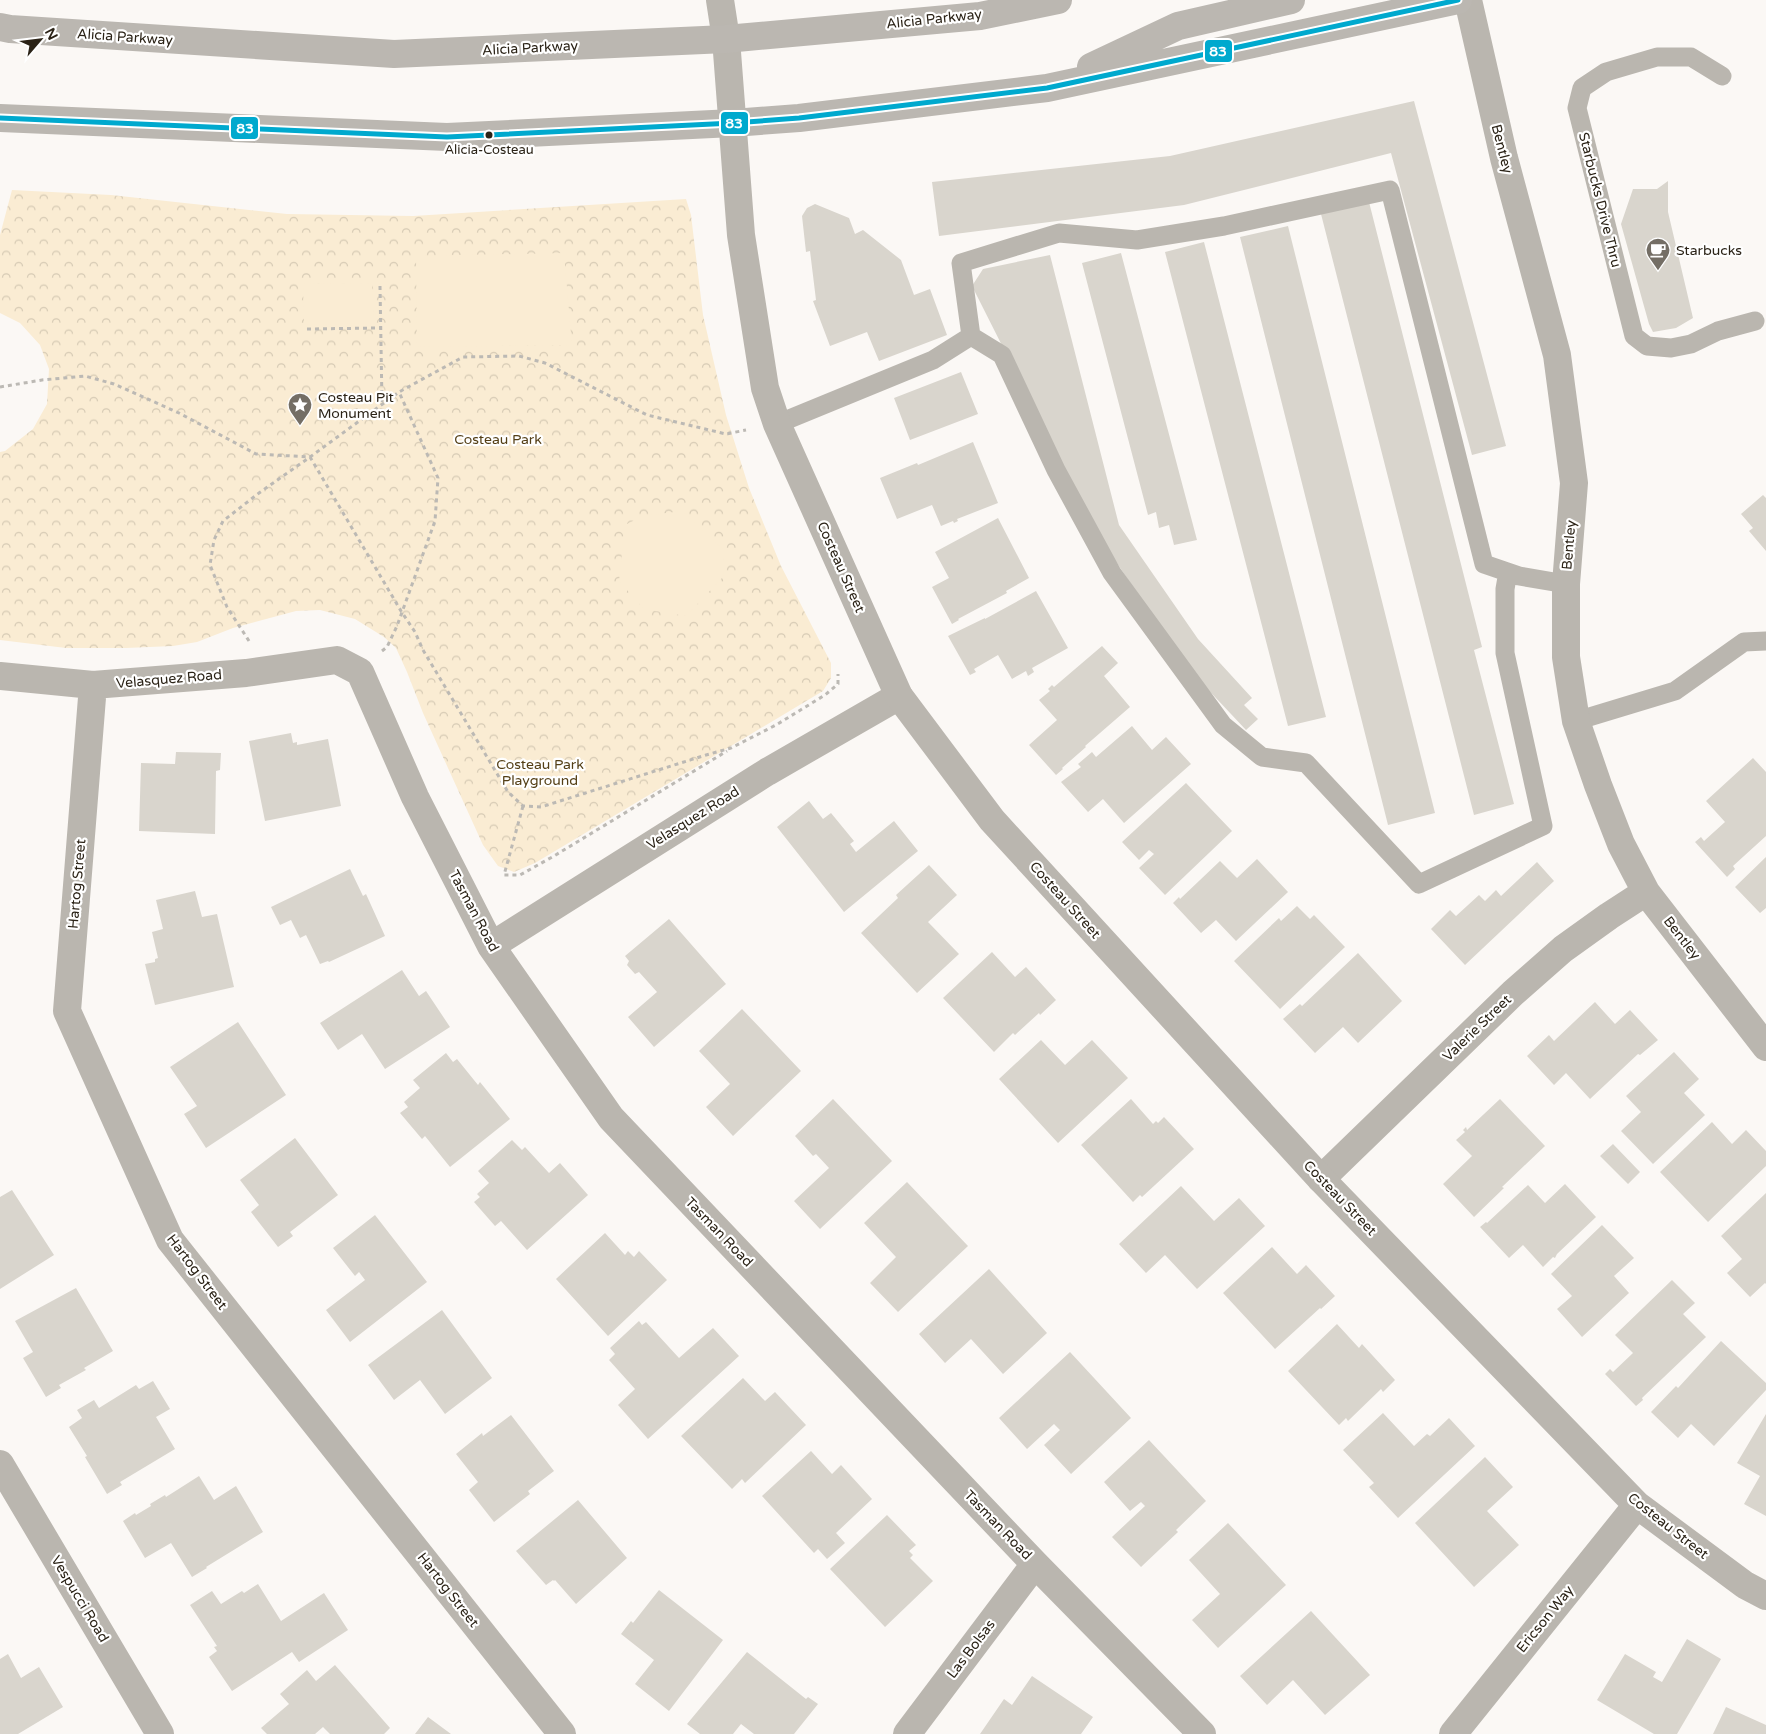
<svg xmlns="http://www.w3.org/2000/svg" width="1766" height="1734" font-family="'Varela Round',sans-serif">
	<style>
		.forest { fill: url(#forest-crowns) }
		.pitch { fill: #faecd3 }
		.building { fill: #d9d5cd }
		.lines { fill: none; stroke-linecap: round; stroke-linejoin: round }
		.path { stroke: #bcb9b4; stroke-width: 3; stroke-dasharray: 4 4; stroke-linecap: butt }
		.service { stroke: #bab6af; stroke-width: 19 }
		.minor { stroke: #bab6af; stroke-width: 28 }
		.tertiary { stroke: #bab6af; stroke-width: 28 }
		.primary { stroke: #bbb7b1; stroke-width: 28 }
		.bus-1-casing { stroke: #fff; stroke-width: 9 }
		.bus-1 { stroke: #00a9ce; stroke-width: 5 }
		.bus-dot { fill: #2b2317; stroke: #fff; stroke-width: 2 }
		.labels { text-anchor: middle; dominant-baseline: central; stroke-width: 4.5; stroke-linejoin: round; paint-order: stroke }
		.bus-label { font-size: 13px; fill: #2b2317; stroke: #fff }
		.street-label { font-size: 14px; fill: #2b2317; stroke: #fff }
		.poi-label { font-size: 14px; fill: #2b2317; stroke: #fff; text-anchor: start }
		.park-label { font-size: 14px; fill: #543f16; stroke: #fff }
		.line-badge { stroke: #fff; stroke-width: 2 }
		.badge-label { font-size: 14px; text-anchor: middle; font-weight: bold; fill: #fff }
	</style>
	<defs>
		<pattern id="forest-crowns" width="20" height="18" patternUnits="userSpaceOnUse" patternTransform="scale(1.25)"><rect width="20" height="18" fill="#faecd3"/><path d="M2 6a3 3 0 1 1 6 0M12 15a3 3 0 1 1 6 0" fill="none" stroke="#d6cab4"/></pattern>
	</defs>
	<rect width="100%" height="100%" fill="#fbf8f5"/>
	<path class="forest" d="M12 190 111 195 287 214 413 216 686 199 691 215 703 315 726 415 749 488 781 566 831 663V678L823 691 535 863 514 872 498 866 483 845 423 713 407 672 396 648 384 637 355 619 320 610 296 611 233 628 197 642 173 646 126 648H66L0 640V452L5 451 33 429 47 404 49 369 40 345 20 323 0 313V235Z"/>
	<path class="pitch" d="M564 253 572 345 417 347 416 256Z
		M372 283 374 323 304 325 303 284Z
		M682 511 722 548 725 570 722 578 686 616 644 609 619 581 625 525 643 516Z"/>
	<path class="building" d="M1414 101 1506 446 1472 455 1391 153 1184 205 939 236 932 182 1170 156Z
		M1668 181V212L1693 318 1676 328 1653 332 1649 324 1621 224 1633 189H1657Z
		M1369 202 1482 647 1474 650 1514 804 1474 815 1321 214Z
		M815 204 849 218 855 234 863 230 901 260 914 295 930 289 947 335 879 361 867 332 830 346 813 301 816 300 810 251 806 252 802 216 807 208Z
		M1288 226 1435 813 1388 825 1240 237Z
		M1204 242 1326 717 1288 726 1165 252Z
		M1121 253 1197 540 1174 545 1169 525 1159 528 1156 512 1148 515 1082 263Z
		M1050 255 1119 525 1198 639 1252 698 1244 705 1258 719 1246 730 1184 664 1095 530 972 286 983 269Z
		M961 372 978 414 910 440 894 398Z
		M973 442 998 503 957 519 958 521 954 523 953 521 941 526 932 505 897 519 880 478 917 463 918 465Z
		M1763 495 1766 498V551L1749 531 1753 528 1741 514Z
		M998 518 1029 578 1006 591 1007 593 958 619 959 620 952 624 932 587 949 578 935 552Z
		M1036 591 1068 648 1032 668 1034 672 1028 676 1026 671 1012 679 998 655 974 669 976 672 970 675 948 636 985 618V619Z
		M1102 646 1118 663 1104 676 1130 707 1085 746 1086 747 1062 768 1063 769 1056 775 1029 745 1057 720 1039 700 1050 691 1048 689 1052 685 1054 687Z
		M1132 726 1152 750 1166 737 1191 764 1124 823 1103 799 1088 812 1061 782 1081 767 1078 764 1092 752 1096 757Z
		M291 733 293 743 297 742V745L328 739 341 806 265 821 249 741Z
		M176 752 221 753 220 770 216 771 215 834 139 831 141 763 175 764Z
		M1753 758 1766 772V836L1733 866 1735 869 1727 877 1695 842 1701 837 1704 841 1725 822 1706 801Z
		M1186 783 1232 831 1165 895 1139 868 1154 854 1149 850 1139 860 1122 842Z
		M809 801 823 819 831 813 854 841 850 844 856 852 894 821 918 851 844 912 777 827Z
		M1766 857V908L1760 913 1735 887Z
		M1257 859 1288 892 1236 941 1216 920 1201 933 1173 903 1179 897 1180 899 1220 861 1237 878Z
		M1537 862 1554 881 1465 965 1431 929 1450 910 1456 916 1479 895 1485 901 1496 890 1501 896Z
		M929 865 957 895 928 922 959 954 917 993 861 933 898 898 896 895Z
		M350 869 363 896 366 894 385 936 329 962 328 961 320 964 306 935 300 938 291 920 280 925 271 907Z
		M195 891 202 917 217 914 234 987 155 1005 145 964 155 962V959L158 958 152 932 163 929 156 900Z
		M1297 906 1310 919 1314 915 1345 947 1280 1009 1234 961 1279 918 1281 921Z
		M669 919 726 984 654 1047 628 1017 657 992 639 972 635 974 627 965 629 961 625 956Z
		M992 952 1015 977 1026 967 1056 1000 1040 1015 1039 1013 1015 1035 1013 1033 994 1052 943 998Z
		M1358 953 1402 1001 1358 1043 1343 1027 1315 1053 1283 1019 1300 1004 1302 1006Z
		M402 970 419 996 426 991 450 1027 385 1069 362 1034 338 1050 320 1023Z
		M1595 1002 1615 1024 1630 1010 1658 1040 1640 1055 1638 1054 1590 1099 1566 1073 1554 1085 1527 1056 1549 1035 1554 1041Z
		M742 1009 801 1071 733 1136 706 1107 730 1084 699 1051Z
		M238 1022 286 1095 206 1148 184 1114 197 1106 170 1067Z
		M1041 1040 1065 1065 1092 1040 1128 1078 1058 1143 999 1079Z
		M1674 1052 1699 1079 1684 1093 1705 1115 1653 1164 1621 1131 1641 1112 1626 1096Z
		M446 1053 453 1062 457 1059 478 1085 480 1082 510 1119 450 1167 425 1136 422 1139 400 1113 408 1107 404 1102 420 1088 413 1080Z
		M833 1099 892 1161 820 1229 794 1201 829 1168 816 1154 813 1156 795 1136Z
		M1131 1099 1153 1124 1156 1121 1158 1123 1164 1117 1194 1149 1142 1197 1140 1195 1133 1202 1081 1145Z
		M1500 1099 1545 1146 1502 1187 1504 1188 1474 1217 1443 1184 1472 1156 1456 1140 1465 1132 1463 1130 1466 1127 1467 1130Z
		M1712 1122 1732 1144 1746 1130 1766 1151V1166L1708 1222 1660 1172Z
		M295 1138 338 1195 290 1232 293 1236 278 1247 251 1212 259 1205 240 1180Z
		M512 1140 522 1150 525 1147 549 1173 560 1163 588 1195 527 1250 501 1221 495 1226 474 1202 480 1197 477 1194 489 1183 478 1171Z
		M1613 1144 1640 1172 1628 1184 1600 1156Z
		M907 1182 968 1246 898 1312 870 1283 896 1257 864 1223Z
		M1565 1184 1596 1217 1557 1254 1555 1258 1553 1257 1543 1267 1523 1245 1509 1258 1480 1227 1486 1222 1487 1223 1528 1185 1545 1203Z
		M1181 1186 1214 1221 1239 1198 1265 1226 1197 1289 1165 1255 1146 1273 1119 1244Z
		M12 1190 54 1255 0 1289V1197Z
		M1766 1193V1284L1765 1283 1750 1297 1727 1273 1742 1259 1721 1236Z
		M375 1215 427 1282 350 1342 326 1310 365 1280 359 1272 355 1276 333 1248Z
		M1602 1225 1634 1258 1614 1276 1629 1293 1582 1337 1557 1309 1572 1296 1551 1274Z
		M605 1233 625 1255 628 1251 634 1257 639 1251 667 1280 608 1336 556 1279Z
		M1272 1247 1297 1274 1306 1265 1335 1296 1321 1309 1320 1308 1275 1349 1223 1293Z
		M989 1269 1047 1333 1003 1374 971 1339 945 1363 919 1334Z
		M1672 1280 1695 1303 1683 1314 1706 1337 1642 1398 1643 1400 1636 1406 1605 1374 1610 1369 1613 1372 1633 1353 1615 1335Z
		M76 1288 113 1351 84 1368 86 1370 59 1385 61 1388 46 1397 23 1358 33 1352 15 1321Z
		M442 1310 492 1378 445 1414 420 1380 394 1400 368 1365Z
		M639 1321 642 1325 646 1322 679 1358 713 1328 739 1356 648 1439 618 1405 635 1389 609 1360 615 1354 610 1348Z
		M1337 1324 1359 1348 1362 1344 1395 1380 1383 1392 1381 1389 1348 1421 1346 1418 1339 1425 1288 1371Z
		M1721 1341 1766 1383V1390L1714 1446 1691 1424 1678 1438 1651 1412 1676 1386 1678 1388Z
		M1070 1352 1131 1418 1071 1474 1044 1445 1060 1430 1054 1424 1027 1449 999 1418Z
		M743 1378 765 1401 775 1392 806 1425 745 1483 742 1479 732 1489 681 1436Z
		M153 1381 170 1409 156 1417 175 1449 120 1482 122 1485 107 1494 85 1457 87 1456 69 1427 82 1418 77 1410 94 1400 99 1408 136 1385 139 1389Z
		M1383 1413 1414 1446 1427 1434 1430 1436 1449 1418 1475 1446 1398 1518 1369 1487 1374 1483 1343 1450Z
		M1766 1414V1516L1744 1504 1760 1476 1737 1463Z
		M511 1415 554 1471 528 1491 530 1494 494 1522 469 1490 478 1482 456 1454 482 1433 483 1436Z
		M1149 1440 1206 1501 1176 1530 1178 1532 1141 1567 1112 1537 1145 1506 1141 1502 1130 1511 1104 1482Z
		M811 1451 832 1474 841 1465 872 1499 836 1533 845 1543 827 1559 818 1549 814 1553 762 1496Z
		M1485 1457 1513 1487 1487 1511 1519 1545 1474 1587 1415 1523Z
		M199 1476 214 1500 236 1486 263 1532 206 1567 207 1568 192 1577 171 1543 145 1558 123 1521 135 1513 136 1515 151 1506 150 1504 165 1495 166 1497Z
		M578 1500 627 1558 576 1604 555 1580 554 1581 553 1580 546 1585 516 1551Z
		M887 1515 916 1545 909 1551 913 1555 910 1558 933 1581 885 1627 830 1569Z
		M1228 1523 1286 1585 1218 1648 1192 1620 1220 1594 1189 1560Z
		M258 1584 281 1621 324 1593 348 1630 299 1662 292 1652 232 1691 209 1657 217 1651 214 1647 217 1646 190 1605 212 1591 221 1604 242 1591 244 1593Z
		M659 1590 723 1640 669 1711 635 1684 654 1660 621 1634 631 1621 633 1623Z
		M1311 1611 1370 1675 1325 1715 1293 1680 1267 1705 1240 1676Z
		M1687 1639 1721 1659 1677 1734H1654L1597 1700 1625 1654 1656 1672 1653 1677 1662 1682Z
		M747 1652 806 1699 808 1697 818 1704 794 1734H754L741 1724 733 1734H700L687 1724Z
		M8 1654 21 1678 39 1667 63 1707 18 1734H0V1659Z
		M335 1665 390 1728 384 1734H330L323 1727 315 1734H267L261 1728 289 1704 280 1694 307 1670 316 1681Z
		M1032 1676 1093 1717 1081 1734H980L1004 1699 1012 1705Z
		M1726 1707 1766 1725V1734H1713Z
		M428 1717 451 1734H415Z"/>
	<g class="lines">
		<path class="path" d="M380 286 382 404
			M307 329 380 328
			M0 387 42 380 85 376 114 384 179 413 256 454 310 457 399 392
			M249 641 227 607 210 565 214 540 223 521 259 493 310 457 401 611 415 632 423 650 508 792 523 806 541 807 706 755 731 748 776 725 825 695 838 684V674
			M382 651 387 647 397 626 435 521 438 478 399 392 463 357 519 356 545 363 647 415 726 434 746 430
			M523 806 504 875H520L554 856 727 751"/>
		<path class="service" d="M1722 76 1691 57H1657L1606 72 1582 88 1577 108 1634 336 1647 346 1671 348 1691 344 1718 331 1755 321
			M777 424 933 360 971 336
			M1508 572 1505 589V653L1543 826 1419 884 1306 763 1262 757 1223 725 1112 573 1056 470 1002 355 971 336 961 263 1059 233 1137 240 1224 226 1390 190 1484 564 1519 576 1566 584
			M1576 721 1675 691 1744 642 1766 641"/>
		<path class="minor" d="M1468 0 1504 158 1557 355 1574 483 1566 584V657L1576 721 1598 785 1621 844 1646 892 1766 1047
			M0 676 93 685 246 673 337 660 360 672 415 797 491 946 611 1118 1035 1564 1202 1734
			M93 685 67 1011 170 1240 562 1734
			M491 946 767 772 899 696
			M1321 1179 1513 993 1563 949 1609 916 1646 892
			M0 1464 160 1734
			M907 1734 1035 1564"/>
		<path class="tertiary" d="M720 0 726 39 741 235 765 388 777 424 899 696 992 820 1321 1179 1637 1505 1745 1585 1766 1596
			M1453 1734 1637 1505"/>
		<path class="primary" d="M0 27 10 29 394 54 726 39 980 16 1058 0
			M1091 67 1178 26 1291 0
			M0 118 447 137 733 123 799 118 1047 88 1458 0"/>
		<defs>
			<path id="bus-1" d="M0 118 447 137 733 123 799 118 1047 88 1458 0"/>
		</defs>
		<use href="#bus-1" class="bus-1-casing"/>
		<use href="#bus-1" class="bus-1"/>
	</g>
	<defs>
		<symbol id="cafe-pin" viewBox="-11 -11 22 30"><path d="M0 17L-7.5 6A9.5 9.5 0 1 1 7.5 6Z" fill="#746e65" stroke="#fff"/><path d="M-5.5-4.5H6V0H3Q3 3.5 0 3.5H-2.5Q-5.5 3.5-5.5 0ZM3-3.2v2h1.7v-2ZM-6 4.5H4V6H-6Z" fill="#fff"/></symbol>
		<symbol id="sight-pin" viewBox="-11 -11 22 30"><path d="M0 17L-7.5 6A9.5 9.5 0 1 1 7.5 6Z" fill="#746e65" stroke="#fff"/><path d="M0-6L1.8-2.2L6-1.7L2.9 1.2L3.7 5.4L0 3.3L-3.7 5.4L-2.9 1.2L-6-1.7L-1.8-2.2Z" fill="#fff"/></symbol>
	</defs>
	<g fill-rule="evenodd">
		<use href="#cafe-pin" x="1644" y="236" width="28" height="38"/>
		<use href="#sight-pin" x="286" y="391" width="28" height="38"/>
	</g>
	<circle class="bus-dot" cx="489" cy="135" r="4.5"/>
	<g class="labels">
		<g class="bus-label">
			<text x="489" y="150">Alicia-Costeau</text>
		</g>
		<g class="street-label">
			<text transform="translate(934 19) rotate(-6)">Alicia Parkway</text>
			<text transform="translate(125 37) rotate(4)">Alicia Parkway</text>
			<text transform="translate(530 48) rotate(-3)">Alicia Parkway</text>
			<text transform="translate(1502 149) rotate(76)">Bentley</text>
			<text transform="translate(1600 200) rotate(76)">Starbucks Drive Thru</text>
			<text transform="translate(1569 545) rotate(-85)">Bentley</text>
			<text transform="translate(841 567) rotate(66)">Costeau Street</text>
			<text transform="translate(169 679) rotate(-5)">Velasquez Road</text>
			<text transform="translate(693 818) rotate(-32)">Velasquez Road</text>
			<text transform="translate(77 884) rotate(-85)">Hartog Street</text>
			<text transform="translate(1065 900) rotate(48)">Costeau Street</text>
			<text transform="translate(474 911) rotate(62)">Tasman Road</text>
			<text transform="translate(1682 938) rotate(52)">Bentley</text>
			<text transform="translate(1477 1028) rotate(-44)">Valerie Street</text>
			<text transform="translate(1340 1198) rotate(46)">Costeau Street</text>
			<text transform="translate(719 1232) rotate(46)">Tasman Road</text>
			<text transform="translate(197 1272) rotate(53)">Hartog Street</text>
			<text transform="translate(998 1525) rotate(46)">Tasman Road</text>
			<text transform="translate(1668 1526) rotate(38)">Costeau Street</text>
			<text transform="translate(448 1590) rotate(52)">Hartog Street</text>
			<text transform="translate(80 1599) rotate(59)">Vespucci Road</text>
			<text transform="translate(1545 1619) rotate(-51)">Ericson Way</text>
			<text transform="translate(971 1649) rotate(-53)">Las Bolsas</text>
		</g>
		<g class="poi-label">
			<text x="1676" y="250">Starbucks</text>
			<text x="318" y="397">Costeau Pit<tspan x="318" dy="16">Monument</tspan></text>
		</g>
		<g class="park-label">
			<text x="498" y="439">Costeau Park</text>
			<text x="540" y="764">Costeau Park<tspan x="540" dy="16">Playground</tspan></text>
		</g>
	</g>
	<g class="line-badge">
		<rect x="1204" y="39" width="29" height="24" rx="5" fill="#00a9ce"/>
		<rect x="720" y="111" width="29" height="24" rx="5" fill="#00a9ce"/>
		<rect x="230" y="116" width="29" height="24" rx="5" fill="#00a9ce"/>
	</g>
	<g class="badge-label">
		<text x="1218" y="56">83</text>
		<text x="734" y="128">83</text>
		<text x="245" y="133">83</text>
	</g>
	<g transform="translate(40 40) rotate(62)" stroke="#ffffff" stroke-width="4" paint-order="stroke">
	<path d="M0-4L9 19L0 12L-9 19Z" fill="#2b2317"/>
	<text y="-8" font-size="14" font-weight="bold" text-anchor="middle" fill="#2b2317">N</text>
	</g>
</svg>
